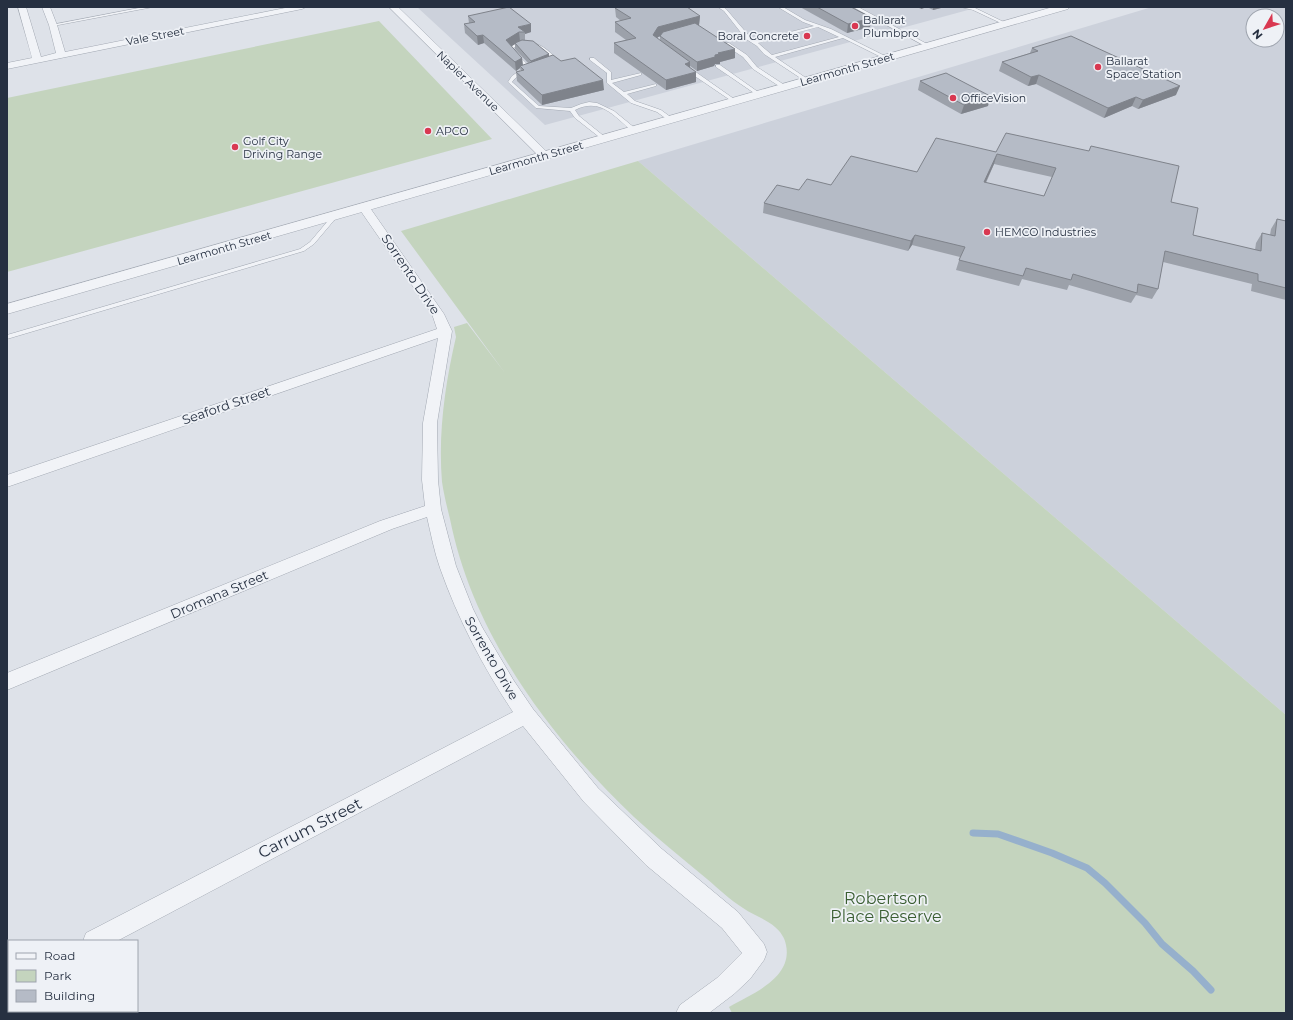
<svg xmlns="http://www.w3.org/2000/svg" width="1293" height="1020" font-family="Montserrat,sans-serif">
	<style>
		.built { fill: #ccd1db; fill-rule: evenodd }
		.green { fill: #c4d4be }
		.lines { fill: none; stroke-linecap: round; stroke-linejoin: round }
		.stream { stroke: #96b0cc; stroke-width: 7 }
		.service-casing { stroke: #a3a9b3; stroke-width: 1 }
		.minor-casing { stroke: #a3a9b3; stroke-width: 1 }
		.tertiary-casing { stroke: #a3a9b3; stroke-width: 1 }
		.service { fill: #f1f3f7; fill-rule: evenodd }
		.minor { fill: #f1f3f7; fill-rule: evenodd }
		.tertiary { fill: #f1f3f7; fill-rule: evenodd }
		.wall { fill: #9ca1aa; fill-rule: evenodd }
		.shaded-wall { fill: #7f838b }
		.building { fill: #b5bbc6; stroke: #7f838b; fill-rule: evenodd }
		.poi-dot { fill: #d93851; stroke: #eef1f6; stroke-width: 1.5 }
		.labels { text-anchor: middle; dominant-baseline: central; stroke-width: 3.5; stroke-linejoin: round; paint-order: stroke }
		.far-poi-label { font-size: 11px; fill: #263041; stroke: #eef1f6; text-anchor: start }
		.far-street-label { font-size: 11px; fill: #263041; stroke: #eef1f6 }
		.street-label { font-size: 13px; fill: #263041; stroke: #eef1f6 }
		.near-street-label { font-size: 16px; fill: #263041; stroke: #eef1f6 }
		.near-park-label { font-size: 16px; fill: #3a5e32; stroke: #eef1f6 }
	</style>
	<rect width="100%" height="100%" fill="#dee2e9"/>
	<path class="built" d="M417 7H979L545 125Z
		M1152 7H1286V715L638 161ZM1253 16H1277V40H1253Z"/>
	<path class="green" d="M379 21 492 139 7 272V98Z
		M638 161 1286 715V1013H732L729 1007C752 994 793 978 786 945 785 938 780 931 775 927 766 919 753 915 743 908 730 900 719 889 707 879 683 859 658 839 634 817 550 737 473 635 450 519 447 507 444 495 442 482 438 434 445 384 456 337L454 327 467 323 505 373 401 231Z"/>
	<g class="lines">
		<path class="stream" d="M973 833 998 834 1052 853 1087 868 1105 883 1145 923 1162 944 1193 971 1211 990"/>
		<defs>
			<path id="service" d="M144 7H153L53 26 51 25Z
				M718 7H723L726 9 750 37 755 41 814 26 803 22 778 7H783L805 20 831 29 889 58 885 59 843 38 775 57 809 80 805 81 764 54 757 46 746 39 724 11ZM818 27 839 37 772 55 758 43Z
				M853 7H858L931 46 927 47Z
				M961 7 975 8 1008 24 1005 25 973 10Z
				M523 42C539 41 548 50 558 60L555 63H551V62L553 60C540 48 530 37 512 49L530 67C525 73 517 75 512 82L539 106 571 108 581 104 589 102 597 103 614 111 636 129V131H632C614 116 600 97 575 110L579 116 605 137V139L603 140 575 118 570 111 536 108 508 82 512 76 525 67 508 49 514 44Z
				M725 43H729L747 55 757 67 786 86V88H782L753 69 743 57 725 45Z
				M590 58H594L611 72V80L641 73V75L612 83 624 92 656 84V86L627 94 635 101 661 110 672 118V120H668L657 112 631 103 607 83V73L590 60Z
				M716 65H720L761 94 757 95 716 67Z
				M686 68H690L737 101 733 102 686 70Z
				M334 215 336 216V218L314 244 304 251 7 339V335L300 249 310 242 332 216Z"/>
			<path id="minor" d="M18 7H26L41 57 56 53 49 25 42 7H50L57 25 65 52 290 7H306L302 9 7 69V63L32 58Z
				M389 7H398L548 153 549 155 548 157H540Z
				M364 204 368 205 444 314 452 331 437 423 438 480 441 509 456 566 473 609 482 627 514 681 533 709 598 788 662 849 738 912 764 944 767 952 764 960 750 979 734 994 709 1013H676L680 1005 717 978 742 953 722 928 646 865 584 802 523 726 117 941H83L86 933 513 712C483 667 458 619 440 568 434 551 431 534 427 517L392 529 7 690V673L380 521 425 506 422 480 423 423 438 338 7 487V475L437 329 432 314 358 207 360 205Z
				M9 973V997L7 998V974Z"/>
			<path id="tertiary" d="M1053 7H1069L1068 9 7 314V304Z"/>
		</defs>
		<use href="#service" class="service-casing"/>
		<use href="#minor" class="minor-casing"/>
		<use href="#tertiary" class="tertiary-casing"/>
		<use href="#service" class="service"/>
		<use href="#minor" class="minor"/>
		<use href="#tertiary" class="tertiary"/>
	</g>
	<path class="wall" d="M800 7H851L870 27 847 33Z
		M917 7H945L933 10 927 7 921 9Z
		M615 8 700 16 699 25V26L735 58 720 62V64H715L714 66 697 71 690 66V67L696 82 666 90 614 53V43L626 40 615 32V22L621 21 616 17ZM660 36V41L657 38 658 37Z
		M468 16 531 32 525 34V40L549 57 561 61 604 90 542 105 517 81 516 72 521 71 520 68 516 71 484 43 478 45 465 33 464 24 469 23ZM515 44V49L529 64 523 66 522 58 511 46Z
		M1032 48 1176 95 1138 109 1132 106 1104 118 1036 84 1028 86 999 71 1002 62 1030 53Z
		M920 81 990 96 988 106 961 114 918 90Z
		M1091 146 1171 202 1193 235 1255 250 1256 243 1262 233 1270 235 1271 229 1277 219 1286 221V300L1251 291 1252 284 1163 262 1158 289 1152 299 1136 295 1131 303 1069 285 1067 290 1022 279 1019 286 956 270 960 257 912 245 908 251 763 213 764 203 799 190 917 172 996 152 1089 151ZM994 164 1052 177 1044 196 986 183Z"/>
	<path class="shaded-wall" d="M921 7H927L921 9Z
		M933 7H945L933 10Z
		M700 16 699 25 658 37 653 45V35L658 27Z
		M872 18 870 27 847 33 848 24Z
		M531 24V32L525 34V32H519L520 41 507 49 506 40 518 27Z
		M483 35 484 43 478 45 477 36Z
		M735 49V58L720 62V64H715L714 66 697 71V62L718 53Z
		M549 54V60L531 67V61Z
		M522 58 523 67 520 66V68L516 71 515 62Z
		M690 62V73L685 64Z
		M696 72V82L666 90V80Z
		M1039 75 1036 84 1028 86 1031 77Z
		M603 80 604 90 542 105V95Z
		M1180 86 1176 95 1138 109 1143 100Z
		M990 96 988 106 961 114 964 105Z
		M1136 97 1132 106 1104 118 1108 108Z
		M997 154 994 164 981 192 984 182Z
		M915 235 912 245 908 251 911 241Z"/>
	<path class="building" d="M509 7 531 24 518 27 525 32H519L506 40 522 58 515 62 483 35 477 36 464 24 475 22 468 16Z
		M618 7H687L700 16 658 27 653 35 690 62 685 64 696 72 666 80 614 43 636 38 615 22 631 18 615 8Z
		M817 7H851L872 18 848 24Z
		M695 23 735 49 718 53 720 54 715 55V57L697 62 660 36 663 32Z
		M1071 36 1180 86 1143 100 1136 97 1108 108 1039 75 1031 77 1002 62 1038 51 1032 48Z
		M522 40 533 41 549 54 531 61 515 43Z
		M553 55 561 61 575 58 603 80 542 95 516 72 524 70 520 66Z
		M946 73 990 96 964 105 920 81Z
		M1006 133 1089 151 1091 146 1179 166 1171 202 1198 208 1193 235 1261 251 1262 233 1275 236 1277 219 1286 221V288L1258 281V274L1165 251 1158 289 1138 284 1137 293 1073 274 1071 280 1026 268 1023 276 959 260 965 247 915 235 911 241 764 203 777 185 799 190 807 179 831 185 851 156 917 172 936 138 996 152ZM997 154 1056 168 1044 196 984 182Z"/>
	<g class="poi-dot">
		<circle cx="855" cy="26" r="4"/>
		<circle cx="807" cy="36" r="4"/>
		<circle cx="1098" cy="67" r="4"/>
		<circle cx="953" cy="98" r="4"/>
		<circle cx="428" cy="131" r="4"/>
		<circle cx="235" cy="147" r="4"/>
		<circle cx="987" cy="232" r="4"/>
	</g>
	<g class="labels">
		<g class="far-poi-label">
			<text x="863" y="20">Ballarat<tspan x="863" dy="13">Plumbpro</tspan></text>
			<text x="799" y="36" text-anchor="end">Boral Concrete</text>
			<text x="1106" y="61">Ballarat<tspan x="1106" dy="13">Space Station</tspan></text>
			<text x="961" y="98">OfficeVision</text>
			<text x="436" y="131">APCO</text>
			<text x="243" y="141">Golf City<tspan x="243" dy="13">Driving Range</tspan></text>
			<text x="995" y="232">HEMCO Industries</text>
		</g>
		<g class="far-street-label">
			<text transform="translate(155 36) rotate(-11)">Vale Street</text>
			<text transform="translate(847 69) rotate(-16)">Learmonth Street</text>
			<text transform="translate(468 81) rotate(44)">Napier Avenue</text>
			<text transform="translate(536 158) rotate(-16)">Learmonth Street</text>
			<text transform="translate(224 248) rotate(-16)">Learmonth Street</text>
		</g>
		<g class="street-label">
			<text transform="translate(411 274) rotate(56)">Sorrento Drive</text>
			<text transform="translate(226 405) rotate(-19)">Seaford Street</text>
			<text transform="translate(219 594) rotate(-23)">Dromana Street</text>
			<text transform="translate(492 658) rotate(60)">Sorrento Drive</text>
		</g>
		<g class="near-street-label">
			<text transform="translate(310 828) rotate(-27)">Carrum Street</text>
		</g>
		<g class="near-park-label">
			<text x="886" y="898">Robertson<tspan x="886" dy="18">Place Reserve</tspan></text>
		</g>
	</g>
	<rect width="1293" height="1020" fill="none" stroke="#263041" stroke-width="16"/>
	<rect x="8" y="940" width="130" height="72" fill="#eef1f6" stroke="#9ea4ae"/>
	<rect x="16" y="953" width="20" height="6" fill="#f1f3f7" stroke="#9ea4ae"/>
	<text x="44" y="960" font-size="12" fill="#263041">Road</text>
	<rect x="16" y="970" width="20" height="12" fill="#c4d4be" stroke="#9ea4ae"/>
	<text x="44" y="980" font-size="12" fill="#263041">Park</text>
	<rect x="16" y="990" width="20" height="12" fill="#b5bbc6" stroke="#9ea4ae"/>
	<text x="44" y="1000" font-size="12" fill="#263041">Building</text>
	<g transform="translate(1265 28) rotate(231)"><circle r="19" fill="#eef1f6" stroke="#9ea4ae"/>
	<path d="M0-3L7 15L0 10L-7 15Z" fill="#d93851"/>
	<text y="-6" font-size="11" font-weight="bold" text-anchor="middle" fill="#263041">N</text>
	</g>
</svg>
